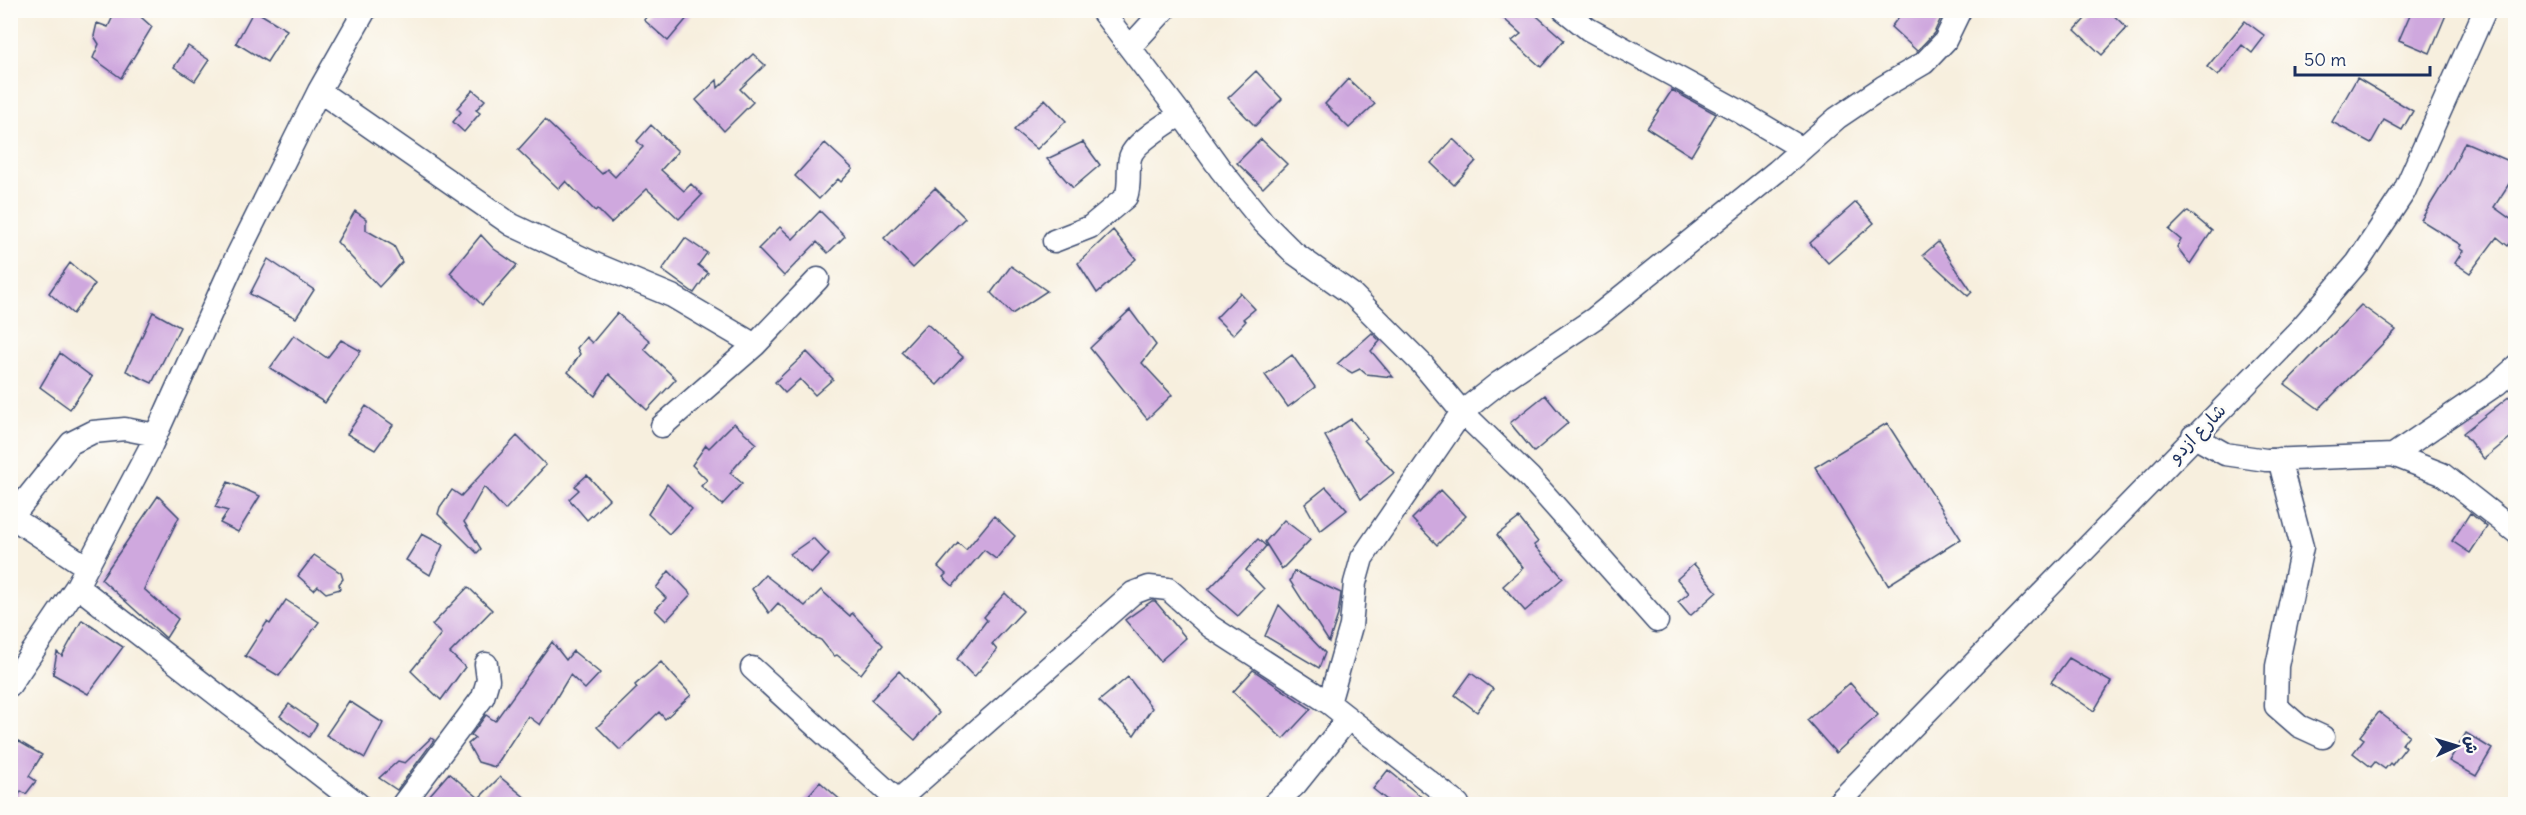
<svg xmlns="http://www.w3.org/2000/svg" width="2526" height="815" font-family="Delius,'Playpen Sans Arabic',sans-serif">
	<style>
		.building { fill: #cfa8de }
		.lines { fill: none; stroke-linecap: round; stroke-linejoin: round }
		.minor-casing { stroke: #3c4c71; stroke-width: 25 }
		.minor { stroke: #fff; stroke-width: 22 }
		.labels { text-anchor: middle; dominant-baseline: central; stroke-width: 5; stroke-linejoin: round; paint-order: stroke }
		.street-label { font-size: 18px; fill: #1b2f5e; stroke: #fdfcf7 }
	</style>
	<rect width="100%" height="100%" fill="#fdfcf7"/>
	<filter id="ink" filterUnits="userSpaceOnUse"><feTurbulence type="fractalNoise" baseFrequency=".0167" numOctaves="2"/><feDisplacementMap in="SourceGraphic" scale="12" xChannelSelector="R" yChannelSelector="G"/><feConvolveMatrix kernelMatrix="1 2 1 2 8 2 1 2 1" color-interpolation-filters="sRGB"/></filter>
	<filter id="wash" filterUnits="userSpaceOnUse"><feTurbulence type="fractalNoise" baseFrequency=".008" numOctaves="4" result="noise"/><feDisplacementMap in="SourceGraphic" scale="24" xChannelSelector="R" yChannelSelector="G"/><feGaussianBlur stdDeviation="1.35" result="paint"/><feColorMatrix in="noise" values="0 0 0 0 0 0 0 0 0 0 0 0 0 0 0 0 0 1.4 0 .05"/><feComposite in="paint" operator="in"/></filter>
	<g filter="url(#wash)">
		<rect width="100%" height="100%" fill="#f7efde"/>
		<g id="blocks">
			<path class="building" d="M116 10H133L152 27 121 78 93 58 99 44 94 36 97 23 108 27Z
				M254 10 287 30 267 62 236 43Z
				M652 10H694L668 41 644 20Z
				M1494 10H1530L1564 40 1541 67 1512 41 1521 34Z
				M1904 10H1934L1941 18 1934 33 1917 51 1891 27Z
				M2093 10H2108L2127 28 2102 55 2075 30Z
				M2412 10H2448L2430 53 2399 40Z
				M2245 21 2265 36 2252 53 2242 45 2218 76 2207 67Z
				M188 46 209 60 195 81 174 67Z
				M753 54 765 65 740 89 753 102 724 131 696 100 717 80 718 88Z
				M1256 71 1282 99 1255 126 1228 98Z
				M2357 78 2413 111 2402 130 2384 120 2371 143 2332 122Z
				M1348 79 1375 104 1349 128 1325 104Z
				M473 90 485 100 476 110 480 113 464 132 453 122 461 112 457 108Z
				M1672 90 1716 114 1691 156 1647 128Z
				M1045 99 1066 121 1037 149 1014 130Z
				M545 120 602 174 607 169 615 177 643 147 637 141 651 125 678 151 661 170 684 191 691 184 702 195 679 219 647 189 611 223 597 209 595 211 566 181 559 189 518 150Z
				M1261 139 1287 164 1263 188 1237 163Z
				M1453 139 1476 161 1454 185 1431 163Z
				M1083 142 1100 165 1073 188 1047 159Z
				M2465 142 2516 164V173L2494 207 2516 223V236L2508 246 2497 237 2470 273 2455 263 2463 251 2459 248 2461 245 2421 220 2452 169Z
				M825 143 853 169 841 182 838 179 819 199 795 176Z
				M935 188 965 218 913 268 884 238Z
				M1856 202 1874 223 1828 263 1810 243Z
				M355 211 366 219V230L394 246 402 262 379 287 337 242Z
				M820 211 845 236 828 253 817 242 784 276 758 249 780 227 793 239Z
				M2188 211 2212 231 2190 264 2177 247 2181 240 2169 230Z
				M1113 230 1136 259 1097 293 1078 263Z
				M481 235 494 249 517 265 482 305 450 273Z
				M685 238 707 253 698 265 708 273 694 293 662 270Z
				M1938 242 1972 292 1968 296 1923 255Z
				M268 259 314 290 296 318 250 294Z
				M70 263 95 284 73 314 49 293Z
				M1011 266 1047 291 1012 314 991 293Z
				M1240 293 1255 309 1243 319 1246 321 1233 335 1216 318Z
				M2361 305 2396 330 2319 409 2285 384Z
				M1130 310 1156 345 1142 363 1172 395 1147 419 1090 348Z
				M153 312 180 327 152 383 126 371Z
				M617 313 650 341 644 349 676 379 647 410 609 374 595 396 568 372 580 354 577 348 586 337 592 343Z
				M927 324 963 357 937 385 901 352Z
				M1372 333 1380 341 1371 351 1393 377 1366 374 1360 369 1352 373 1337 364Z
				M294 335 327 358 341 340 361 351 325 403 270 368Z
				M807 352 833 379 815 395 800 379 785 393 775 382Z
				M60 353 92 377 70 409 40 387Z
				M1292 355 1315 387 1288 407 1265 375Z
				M2516 391V433L2484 459 2463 433Z
				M1545 395 1568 423 1534 452 1510 423Z
				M366 406 393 425 375 450 347 434Z
				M1351 419 1367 438 1364 440 1394 473 1361 499 1325 436Z
				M734 423 756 443 730 473 742 483 722 505 701 486 707 480 692 465 706 445 709 448Z
				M1887 423 1961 539 1888 585 1815 467Z
				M517 436 546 465 505 510 484 487 464 522 481 549 477 553 438 514 440 507 452 490 461 496Z
				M587 475 609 499 587 520 569 499 579 490 575 486Z
				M228 482 260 496 238 532 220 523 228 511 215 507Z
				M667 484 692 509 669 534 648 514Z
				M1326 487 1347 510 1320 531 1305 504Z
				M1441 490 1466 516 1437 545 1412 519Z
				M158 496 179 517 144 589 178 619 166 638 101 579Z
				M2470 513 2487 527 2470 553 2452 541Z
				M994 516 1015 536 996 559 984 550 953 586 943 577 946 574 938 567 958 543 966 550Z
				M1519 518 1538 542 1534 545 1563 578 1525 611 1503 586 1523 568 1497 535Z
				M1284 520 1310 540 1282 569 1265 542Z
				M422 534 443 545 430 575 406 560Z
				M813 538 829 555 811 574 790 554Z
				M1258 539 1266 546 1246 570 1264 589 1238 616 1208 590Z
				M314 555 341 573 343 579 339 584 340 589 326 593 318 586 314 590 298 576Z
				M1694 564 1717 592 1690 616 1678 602 1689 593 1677 579Z
				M669 571 691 594 666 621 655 610 666 598 656 588Z
				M1294 571 1341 593 1338 615 1329 642 1290 581Z
				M765 575 805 606 821 590 850 616 852 613 883 645 861 674 837 655 834 656 821 640 814 637 778 603 769 613 752 589Z
				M468 587 492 610 450 653 465 667 441 700 411 671 441 634 432 625Z
				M1005 593 1023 611 992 644 997 650 974 677 957 659 987 620 984 617Z
				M286 600 319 622 279 676 245 656 267 622 270 624Z
				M1152 601H1155L1186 638 1160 661 1125 620Z
				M1279 605 1325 653 1319 668 1265 636Z
				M82 620 123 647 88 694 53 674 57 652 62 656Z
				M552 642 566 660 573 651 600 673 585 689 570 675 540 725 528 716 495 767 478 762 468 744 475 738 471 735 486 715 495 721Z
				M2069 658 2111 682 2094 711 2051 682Z
				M661 662 691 695 665 719 659 712 620 750 597 727 637 688 635 685Z
				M1253 670 1311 709 1283 739 1233 692Z
				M899 671 939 713 915 740 871 700Z
				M1471 673 1493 689 1477 712 1455 695Z
				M1128 677 1152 708 1134 735 1099 701Z
				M1850 683 1878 715 1836 753 1807 720Z
				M349 701 383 723 365 758 326 735Z
				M289 704 317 724 309 737 280 716Z
				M2379 712 2409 735 2402 744 2406 747 2392 765 2390 763 2385 769 2375 762 2371 767 2353 753 2364 739 2360 736Z
				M2466 733 2492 749 2476 776 2449 761Z
				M431 738 434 740 397 790 379 778 398 761 405 763Z
				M18 741 42 755 29 776 36 781 26 794 21 791 14 804H10V752Z
				M1388 770 1430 804H1392L1373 789Z
				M449 773 479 798 500 777 533 804H422Z
				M820 782 845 804H801Z"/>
		</g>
	</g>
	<g filter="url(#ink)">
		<use href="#blocks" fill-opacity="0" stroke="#3c4c71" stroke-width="1.5"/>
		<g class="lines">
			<defs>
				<path id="minor" d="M1101 10 1188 124 1221 170 1263 222 1294 253 1353 295 1422 364 1462 412 1530 478 1657 621
					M1564 10 1588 29 1737 110 1801 148
					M1130 47 1164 10
					M319 91 512 225 595 264 672 296 755 345
					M1054 241 1090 227 1126 197C1131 184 1127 171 1130 158 1133 143 1168 123 1181 114
					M662 426 755 345 818 279
					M2193 436 2225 454 2266 460 2393 455 2442 474 2516 532
					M2393 455 2497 384 2516 367
					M2279 459 2302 547 2277 666 2276 706 2299 726 2323 737
					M10 516 87 567
					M12 517 71 443 93 432 125 429 156 435
					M77 586 358 804
					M752 668 897 800
					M10 685 77 586 149 450 232 266 319 91 365 10
					M403 804 483 697 488 680 486 664
					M894 804 1133 593 1149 587 1168 589 1211 627 1329 703
					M1274 804 1296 784 1348 719
					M1458 804 1329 703 1351 626 1355 583 1362 558 1462 412 1500 382 1595 318 1777 171 1837 118 1883 87 1924 63 1945 41 1960 10
					M1837 804 2302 327 2357 263 2404 192 2485 10"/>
			</defs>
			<use href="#minor" class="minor-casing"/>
			<use href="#minor" class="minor"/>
		</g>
	</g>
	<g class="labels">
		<g class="street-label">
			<text transform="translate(2197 433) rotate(-46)">شارع ازدو</text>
		</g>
	</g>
	<rect width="2526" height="815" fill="none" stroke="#fdfcf7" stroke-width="36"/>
	<g transform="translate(2457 746) rotate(86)" stroke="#fdfcf7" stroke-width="4.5" paint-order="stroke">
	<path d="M0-4.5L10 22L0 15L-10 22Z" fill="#1b2f5e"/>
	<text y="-9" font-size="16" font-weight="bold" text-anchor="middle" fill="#1b2f5e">ش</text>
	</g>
	<path d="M2295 66v9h135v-9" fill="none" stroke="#1b2f5e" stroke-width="3"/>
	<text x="2304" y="66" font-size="18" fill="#1b2f5e" stroke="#fdfcf7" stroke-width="4.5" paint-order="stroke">50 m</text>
</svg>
